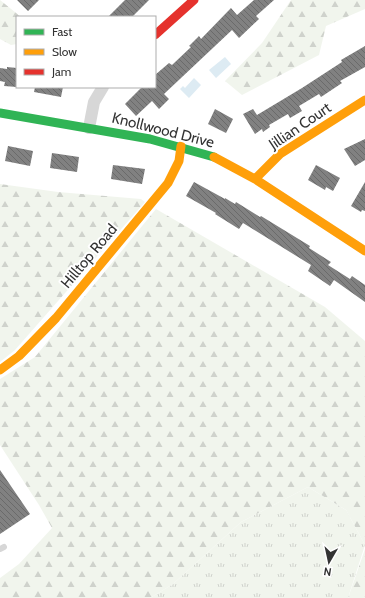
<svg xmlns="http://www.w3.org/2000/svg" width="365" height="598" font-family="Cabin,sans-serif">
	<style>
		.grass { fill: url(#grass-tufts) }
		.forest { fill: url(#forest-firs) }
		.water { fill: #ddebf3 }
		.building { fill: url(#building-back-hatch) }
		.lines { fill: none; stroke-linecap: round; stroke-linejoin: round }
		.lane { stroke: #d7d7d7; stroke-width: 6 }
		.street { stroke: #d7d7d7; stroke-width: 12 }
		.fast { stroke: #30b455; stroke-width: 9 }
		.slow { stroke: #ff9f0a; stroke-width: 9 }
		.jam { stroke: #e5322d; stroke-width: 9 }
		.labels { text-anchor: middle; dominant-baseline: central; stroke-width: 4; stroke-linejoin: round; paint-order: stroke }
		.street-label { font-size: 15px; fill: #333; stroke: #fff }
	</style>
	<defs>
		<pattern id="grass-tufts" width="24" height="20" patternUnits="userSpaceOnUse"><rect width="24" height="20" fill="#f1f5ed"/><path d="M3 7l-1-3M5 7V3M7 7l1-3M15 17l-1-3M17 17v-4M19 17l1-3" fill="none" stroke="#cfd2cc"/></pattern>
		<pattern id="forest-firs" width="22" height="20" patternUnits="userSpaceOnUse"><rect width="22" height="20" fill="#f1f5ed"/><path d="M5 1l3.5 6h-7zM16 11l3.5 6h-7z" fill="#cfd2cc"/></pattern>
		<pattern id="building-back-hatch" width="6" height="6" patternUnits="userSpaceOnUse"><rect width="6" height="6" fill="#818181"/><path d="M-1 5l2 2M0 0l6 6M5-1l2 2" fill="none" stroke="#6a6a6a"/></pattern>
	</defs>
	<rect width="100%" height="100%" fill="#fff"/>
	<path class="grass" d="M308 487 346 510 365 545 348 598H150L173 584 241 522Z"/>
	<path class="forest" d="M0 0 21 17H17V44L11 45 0 39Z
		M291 0H365V9L326 26 319 55 242 95 225 81 262 43Z
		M0 184 58 192 141 199 145 202 15 350 0 362Z
		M156 209 325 307 365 341V545L346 510 308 487 241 522 173 584 150 598H0V578L19 564 52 528 39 505 0 445V379L35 357Z
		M365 549V598H348Z"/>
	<path class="water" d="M225 57 231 64 216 78 209 70Z
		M194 78 201 85 189 98 180 89 183 86 185 88Z"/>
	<path class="building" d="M17 0H39L28 11Z
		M125 0H149L132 17H108Z
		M254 0H274L256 16 259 19 239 38 232 30 164 94 169 99 159 109 152 101 136 116 125 104 142 87H155V75L169 63 172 65 191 47 189 46 199 36 201 39 231 8 237 15Z
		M365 46V67L340 81 342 83 321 97 319 94 299 106 302 111 290 118 288 114 269 125 270 127 263 132 262 129 255 134 243 114 253 109 257 115 302 88 342 62 341 60Z
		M7 67 17 68V87L4 86 5 82 0 81V68L7 69Z
		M35 87H63L61 97 34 92Z
		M215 109 233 119 226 133 208 124Z
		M365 139V160L355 166 344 149Z
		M8 146 33 151 30 166 5 161Z
		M52 153 79 157 77 172 50 168Z
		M113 165 145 169 142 184 111 179Z
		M316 165 340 178 333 191 326 187 325 190 308 180Z
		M194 182 225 199V198L235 204 236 202 260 217 261 216 310 246 309 248 331 262 328 265 350 279 352 276 365 285V302L334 280 330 286 308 271 311 265 243 223 239 229 215 214 216 213 186 196Z
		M365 182V211L362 210 361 212 351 206Z
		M0 470 30 514 0 534Z"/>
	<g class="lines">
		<path class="lane" d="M0 549 4 547"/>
		<path class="street" d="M89 128 94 102 103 87"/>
		<path class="fast" d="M0 113 150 139 214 157"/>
		<path class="slow" d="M214 157 255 179 365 251
			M255 179 280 154 365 100
			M0 370 19 356 56 318 168 183 179 161 181 146"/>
		<path class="jam" d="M155 35 194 0"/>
	</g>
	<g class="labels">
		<g class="street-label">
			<text transform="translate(300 126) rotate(-34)">Jillian Court</text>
			<text transform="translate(163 130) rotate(14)">Knollwood Drive</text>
			<text transform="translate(89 256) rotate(-50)">Hilltop Road</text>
		</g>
	</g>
	<rect x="16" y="16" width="140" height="72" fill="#ffffff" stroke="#adadad"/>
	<rect x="24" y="29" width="20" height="6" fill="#30b455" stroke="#adadad"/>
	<text x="52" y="36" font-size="12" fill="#333333">Fast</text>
	<rect x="24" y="49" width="20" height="6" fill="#ff9f0a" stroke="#adadad"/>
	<text x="52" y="56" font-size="12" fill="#333333">Slow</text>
	<rect x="24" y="69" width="20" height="6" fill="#e5322d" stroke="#adadad"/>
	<text x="52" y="76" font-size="12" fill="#333333">Jam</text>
	<g transform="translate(329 562) rotate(189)" stroke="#ffffff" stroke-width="3" paint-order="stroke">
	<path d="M0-3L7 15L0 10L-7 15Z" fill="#333333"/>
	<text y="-6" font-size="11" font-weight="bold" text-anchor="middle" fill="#333333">N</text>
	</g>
</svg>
